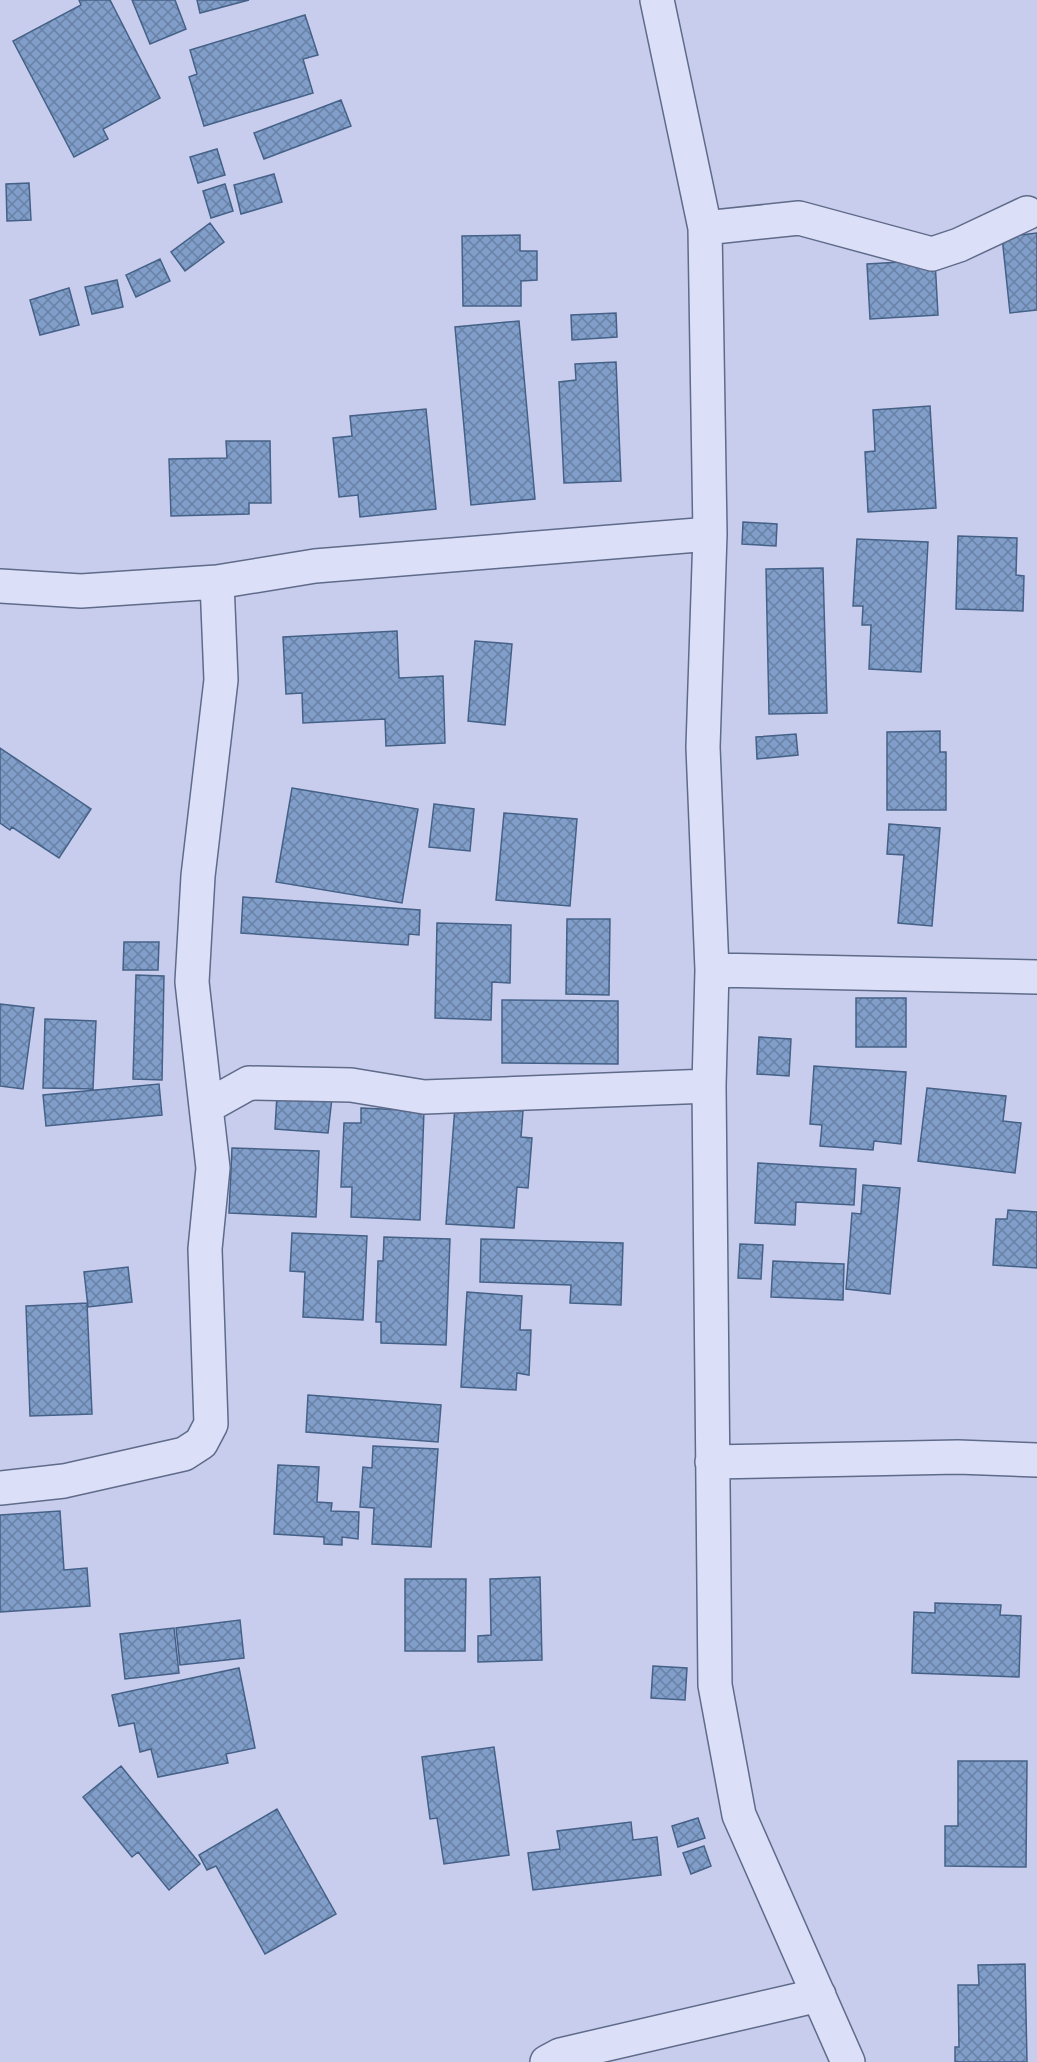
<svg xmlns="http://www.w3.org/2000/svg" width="1037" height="2062" font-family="'Zilla Slab',serif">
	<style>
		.building { fill: url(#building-cross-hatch); stroke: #456187; stroke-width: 1.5 }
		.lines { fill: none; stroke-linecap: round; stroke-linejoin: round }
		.minor-casing { stroke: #5e6b89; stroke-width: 36 }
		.minor { stroke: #dcdff8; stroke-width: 33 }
	</style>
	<defs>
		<pattern id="building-cross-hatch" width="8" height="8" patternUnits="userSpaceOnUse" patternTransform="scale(1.5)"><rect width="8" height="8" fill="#809ec9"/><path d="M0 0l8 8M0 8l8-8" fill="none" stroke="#6881a4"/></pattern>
	</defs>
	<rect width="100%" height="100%" fill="#c9cded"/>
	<path class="building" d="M79 0H110L160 98 103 129 108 139 74 157 13 41 81 5Z
		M132 0H175L186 29 150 44Z
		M197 0H249L200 13Z
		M305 15 318 55 303 59 313 93 204 126 189 77 197 74 190 50Z
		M341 100 351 126 264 159 254 133Z
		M217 149 225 175 198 183 190 157Z
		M274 174 282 202 241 214 234 185Z
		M29 183 31 220 7 221 6 184Z
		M225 184 233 211 211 218 203 191Z
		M210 223 224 242 185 271 171 252Z
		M1037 233V310L1010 313 1002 237Z
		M520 235V251H537V280L521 281V306H463L462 236Z
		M160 259 170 281 136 297 126 275Z
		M935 260 938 315 870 319 867 264Z
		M117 280 123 307 92 314 85 287Z
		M69 288 79 325 40 335 30 300Z
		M616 313 617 337 572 340 571 315Z
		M519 321 535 499 471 505 455 327Z
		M616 362 621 481 564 483 559 382 576 380 575 364Z
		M930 406 936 508 868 512 865 452 875 451 873 410Z
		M426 409 436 509 360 517 358 495 339 497 333 438 352 436 350 416Z
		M226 441H270L271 503H249V514L171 516 169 459 227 458Z
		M743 522 777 524 776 546 742 544Z
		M958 536 1017 538 1016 575 1024 576 1023 611 956 609Z
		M857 539 928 542 921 672 869 669 871 625H862L863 606H853Z
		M823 568 827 713 769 714 766 569Z
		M397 631 399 678 443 676 445 743 386 746 385 719 303 723 302 693 286 694 283 637Z
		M475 641 512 644 505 725 468 721Z
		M940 731V752H946V810H887V732Z
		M796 734 798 755 757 759 756 737Z
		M0 748 91 809 59 858 12 827 10 830 0 823Z
		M292 788 418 809 402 903 276 882Z
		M434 804 474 809 470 851 429 847Z
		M504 813 577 819 570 906 496 900Z
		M889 824 940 828 932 926 898 923 904 855 887 854Z
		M243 897 420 910 419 935 409 934 408 945 241 933Z
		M567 919H610L609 995 566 994Z
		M437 923 511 925 510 983 492 982 491 1020 435 1018Z
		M124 942H159L158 970H123Z
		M136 975 164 976 162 1080 133 1079Z
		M856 998H906V1047H856Z
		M502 1000 618 1001V1064L502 1063Z
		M0 1004 34 1008 23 1089 0 1086Z
		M45 1019 96 1021 93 1089 43 1088Z
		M759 1037 791 1039 789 1076 757 1074Z
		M814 1066 906 1072 901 1144 874 1141 873 1150 820 1146 822 1125 810 1124Z
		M159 1084 162 1115 46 1126 43 1095Z
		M927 1088 1006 1096 1003 1121 1021 1123 1015 1173 918 1161Z
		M277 1094 332 1098 328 1133 275 1129Z
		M455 1106 523 1111 521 1137 532 1138 528 1188 517 1187 514 1228 446 1224Z
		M361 1108 424 1111 420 1220 351 1217 352 1187H341L344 1123H361Z
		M232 1148 319 1151 316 1217 229 1213Z
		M758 1163 856 1169 854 1205 796 1202 795 1225 755 1223Z
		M863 1185 900 1188 890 1294 846 1289 852 1213 861 1214Z
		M1008 1210 1037 1212V1268L993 1265 996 1219H1007Z
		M292 1233 367 1236 363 1320 303 1317 305 1272 290 1271Z
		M384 1237 450 1239 446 1345 381 1343V1322H376L378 1261H383Z
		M481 1239 623 1243 621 1305 570 1303 571 1285 480 1282Z
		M740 1244 763 1245 761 1279 738 1278Z
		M773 1261 844 1264 843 1300 771 1297Z
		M128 1267 132 1302 88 1307 84 1272Z
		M467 1292 522 1296 520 1330H531L529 1375 517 1373 516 1390 461 1387Z
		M87 1303 92 1414 30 1416 26 1306Z
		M308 1395 441 1405 438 1442 306 1432Z
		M373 1446 438 1449 431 1547 372 1544 374 1508 360 1507 363 1467 372 1468Z
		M278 1465 319 1467 317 1502 332 1503 331 1511 359 1512 358 1539 342 1537V1545L324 1544V1537L274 1534Z
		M60 1511 64 1570 87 1568 90 1606 0 1612V1515Z
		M540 1577 542 1660 478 1662V1636L491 1635 490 1579Z
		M405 1579H466L465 1651H405Z
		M935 1603 1001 1605 1000 1615 1021 1616 1019 1677 912 1673 914 1612 935 1613Z
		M240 1620 244 1658 180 1665 176 1628Z
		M174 1628 179 1673 125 1679 120 1634Z
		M653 1666 687 1668 685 1700 651 1698Z
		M239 1668 255 1748 226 1754 228 1763 158 1777 151 1749 140 1752 134 1723 119 1726 112 1695Z
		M494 1747 509 1855 444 1864 437 1818 430 1819 422 1757Z
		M958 1761H1027L1026 1867 945 1866V1826H958Z
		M121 1766 200 1864 169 1890 138 1852 132 1857 83 1797Z
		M277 1809 336 1914 265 1954 216 1866 207 1870 199 1855Z
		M698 1818 705 1838 678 1847 672 1826Z
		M631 1822 633 1840 657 1837 661 1875 533 1890 528 1853 560 1849 557 1831Z
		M704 1846 711 1866 691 1874 683 1853Z
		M1025 1964 1027 2062H955V2047H959L958 1985H979L978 1965Z"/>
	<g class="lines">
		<defs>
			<path id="minor" d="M657 0 705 228 710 534 703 747 712 970 709 1086 715 1685 739 1815 848 2062
				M705 228 799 218 932 254 959 245 1027 213
				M0 586 81 591 217 582 315 566 710 534
				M712 970 1037 977
				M206 1107 192 982 198 876 221 680 217 582
				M712 1462 958 1457 1037 1460
				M0 1488 64 1481 184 1454 201 1443 211 1424 205 1249 213 1168 206 1107 249 1083 351 1085 424 1097 709 1086
				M547 2062 560 2055 819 1995"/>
		</defs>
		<use href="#minor" class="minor-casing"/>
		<use href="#minor" class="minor"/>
	</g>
</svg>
